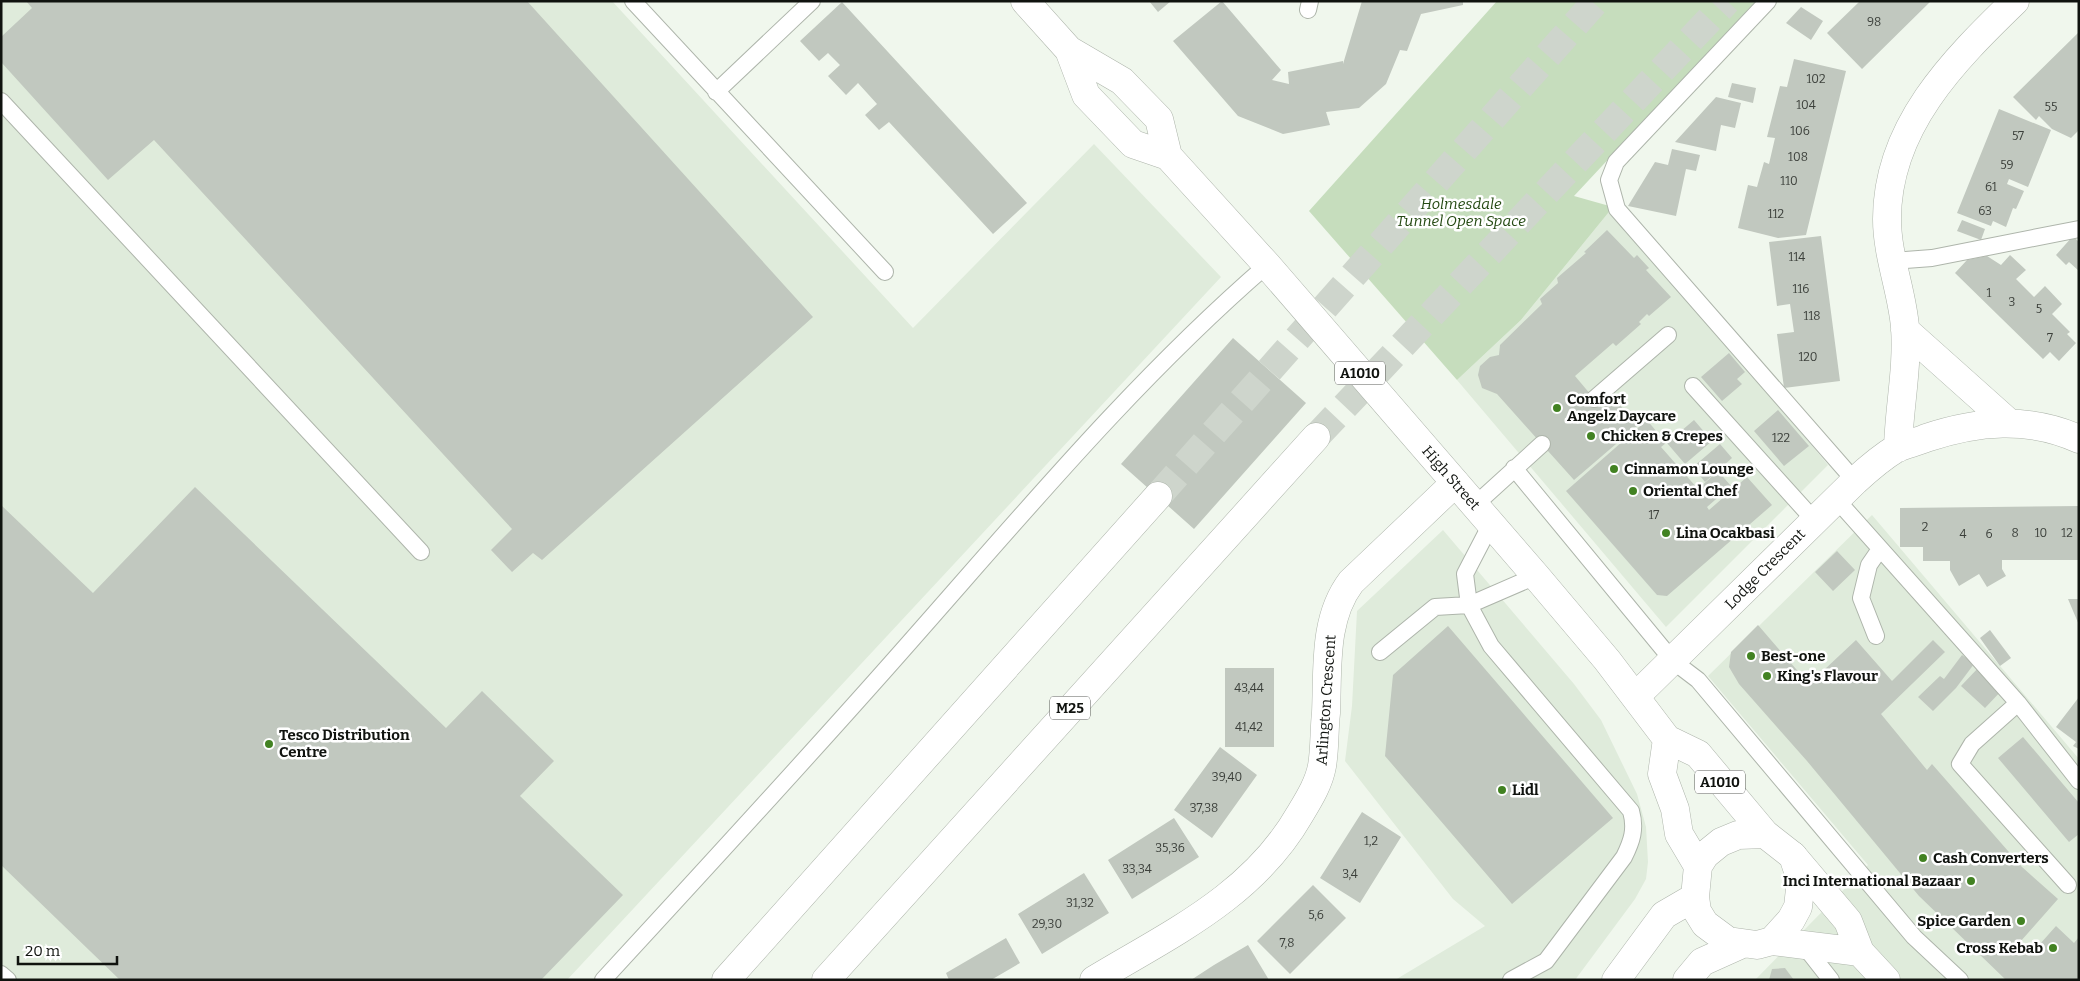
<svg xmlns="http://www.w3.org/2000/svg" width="2080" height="981" font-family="Bitter,serif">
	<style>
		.built { fill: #dfebdb }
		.green { fill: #c6ddbd }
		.building { fill: #c1c8bf }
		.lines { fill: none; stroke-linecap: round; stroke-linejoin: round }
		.motorway-tunnel { stroke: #ced5cc; stroke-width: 28; stroke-dasharray: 28 14; stroke-linecap: butt }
		.service-casing { stroke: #aeb5ab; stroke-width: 18 }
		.minor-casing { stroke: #aeb5ab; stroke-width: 29 }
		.primary-casing { stroke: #aeb5ab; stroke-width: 29 }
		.motorway-casing { stroke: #aeb5ab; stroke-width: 29 }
		.service { stroke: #fff; stroke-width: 16 }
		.minor { stroke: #fff; stroke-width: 28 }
		.primary { stroke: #fff; stroke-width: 28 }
		.motorway { stroke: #fff; stroke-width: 28 }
		.poi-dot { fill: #428222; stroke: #fff; stroke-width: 2 }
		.labels { text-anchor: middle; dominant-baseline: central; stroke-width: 5; stroke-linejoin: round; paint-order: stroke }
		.number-label { font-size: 12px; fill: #3c403b }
		.shield { fill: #fff; stroke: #585a57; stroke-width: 1 }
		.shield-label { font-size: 14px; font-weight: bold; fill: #10130f }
		.park-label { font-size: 15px; font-style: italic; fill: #254a13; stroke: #fff }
		.poi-label { font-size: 15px; font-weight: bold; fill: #10130f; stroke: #fff; text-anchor: start }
		.street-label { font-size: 15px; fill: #10130f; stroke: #fff }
	</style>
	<rect width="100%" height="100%" fill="#f0f7ed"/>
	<path class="built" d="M1 1H612L913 328 1094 144 1221 277 567 980H1Z
		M1613 207 1828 465 1666 627 1457 380 1521 320Z
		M1872 515 2079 759V980H1755L1868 865 1708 676Z
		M1443 530 1574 684 1601 720 1637 794 1646 827 1648 862 1646 879 1635 899 1575 980H1395L1485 926 1453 899 1345 761 1352 706 1357 611Z"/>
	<path class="green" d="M1497 1H1756L1574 196 1613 207 1521 320 1457 380 1309 211Z"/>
	<path class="building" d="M26 1H527L813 317 542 560 533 553 512 572 491 550 512 529 154 140 108 180 1 62V37L32 8Z
		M1149 1H1171L1158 12Z
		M1222 1 1281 70 1272 80 1289 84 1288 72 1343 61V64L1362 1H1463V5L1421 14 1407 51 1400 50 1386 84 1359 108 1326 112 1330 125 1283 134 1238 116 1173 41Z
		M1860 1H1931L1862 69 1827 33Z
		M842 2 1027 203 993 234 889 122 879 130 865 115 877 104 858 83 846 95 828 76 840 65 828 53 819 61 800 41Z
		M1801 7 1823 21 1811 40 1786 23Z
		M2079 32V130L2071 138 2052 129 2039 116 2036 120 2013 97Z
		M1794 59 1846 71 1806 235 1778 238 1738 228 1748 185 1757 187 1764 162 1769 164 1775 138 1767 137 1780 86 1787 87Z
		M1732 83 1756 88 1753 103 1728 97Z
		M1716 97 1741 103 1735 128 1721 125 1716 151 1675 142Z
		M1999 109 2051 130 2028 187 2009 179 2007 184 2024 191 2016 209 2013 208 2006 227 1993 221 1991 226 1957 213Z
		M1672 149 1700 155 1696 171 1686 169 1676 216 1628 206 1655 162 1668 165Z
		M1962 220 1985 229 1981 240 1957 231Z
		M1607 230 1634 258 1637 255 1649 268 1646 270 1671 297 1649 316 1647 314 1639 322 1641 324 1616 346 1613 343 1575 376 1602 408 1614 398 1637 426 1574 480 1497 394 1482 388 1478 375 1480 366 1490 357 1499 355 1500 345 1542 304 1540 299 1558 283 1557 278 1586 253 1584 252Z
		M1821 236 1840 381 1784 388 1777 334 1794 332 1790 304 1777 306 1769 242Z
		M2073 236 2079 242V271L2069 262 2066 265 2056 255Z
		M2010 255 2026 270 2016 279 2034 297 2045 286 2062 304 2052 314 2070 332 2067 334 2076 343 2059 361 2050 352 2043 359 1955 273 1967 260 1987 256 2001 265Z
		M1233 338 1306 403 1194 529 1121 464Z
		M1729 353 1745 372 1737 379 1742 384 1722 401 1701 377Z
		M1778 410 1809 446 1784 466 1754 431Z
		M1647 420 1666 443 1661 447 1698 489 1718 471 1731 486 1707 507 1709 510 1747 477 1772 505 1667 596 1657 595 1566 491Z
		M1694 420 1712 441 1685 464 1667 443Z
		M1720 444 1732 458 1705 482 1693 467Z
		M195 487 446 728 482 691 554 761 520 796 623 895 541 980H120L1 865V505L93 593Z
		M2079 506V560H2002V569L2006 576 1987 587 1979 574 1959 586 1950 570V561H1923V547H1900V508Z
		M1837 551 1855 570 1833 591 1815 572Z
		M2068 599H2079V625Z
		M1758 625 1809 684 1856 640 1892 681 1933 640 1945 652 1881 714 1927 770 1932 764 2022 867 2058 899 2020 942 2032 953 2056 926 2074 943 2079 937V980H2006L1919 896 1807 761 1739 684 1729 667 1731 652Z
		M1448 626 1613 818 1512 904 1385 756 1393 675Z
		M1990 630 2011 658 2000 666 1980 638Z
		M1962 655 1974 664 1956 688 1933 711 1918 697 1940 676 1944 679Z
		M1980 666 2004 688 1985 708 1961 686Z
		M1225 668H1274V747H1225Z
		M2079 697V749L2073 746 2076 742 2056 727Z
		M2023 737 2079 803V834L2069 842 1998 758Z
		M1220 747 1257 775 1212 838 1174 810Z
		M1362 812 1401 837 1360 903 1320 878Z
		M1174 818 1199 857 1132 899 1108 860Z
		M1084 873 1109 913 1042 954 1018 914Z
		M1313 885 1346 918 1290 974 1257 941Z
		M1006 938 1020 963 991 980H949L946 973Z
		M1248 945 1269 980H1191L1214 965Z
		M1785 968 1794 980H1769L1772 969Z"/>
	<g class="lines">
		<path class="motorway-tunnel" d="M1316 437 1727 1
			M1158 496 1596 1"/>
		<defs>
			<path id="service" d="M633 1 885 272
				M1768 1 1616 162 1609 180 1617 209 1855 481
				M1308 10 1310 1
				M716 92 812 1
				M1 101 421 552
				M1892 261 1932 258 2079 229
				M1693 386 1814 520
				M1594 399 1668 335
				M1514 468 1673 661 1698 680 1914 937 1960 980
				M1836 499 2018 703 2079 781
				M1475 505 1542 444
				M1491 524 1465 574 1469 605 1491 646 1631 811C1636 829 1632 841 1624 857L1546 961 1511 980
				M1876 636 1861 598 1869 565 1880 549
				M1380 652 1435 607 1469 605 1536 576
				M2018 703 1972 744 1960 764 2068 885
				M1802 943 1831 980
				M1 974 8 980
				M603 980C711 863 818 747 923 627 1033 502 1141 374 1267 265"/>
			<path id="minor" d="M1905 330 2008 422
				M1898 448C1899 408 1908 368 1905 327 1902 291 1887 256 1887 219 1887 127 1953 61 2015 1
				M1636 696 1855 481C1868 469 1882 457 1897 448 1906 444 1917 442 1926 438 1977 421 2028 416 2079 439
				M1793 856 1848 921 1860 952 1886 980
				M1772 941 1860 952
				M1094 980C1172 933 1253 896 1300 814 1309 799 1319 783 1322 766 1325 749 1324 730 1326 713 1328 669 1323 619 1351 582L1455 483"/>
			<path id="primary" d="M1025 1 1069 50 1122 81 1159 119 1168 156 1267 265 1536 576 1607 660 1667 739 1698 754 1765 834 1793 856 1801 880 1798 907 1791 920 1772 941 1757 945 1728 941 1705 924 1697 911 1695 897 1698 866 1705 855 1721 842 1738 835 1765 834
				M1069 50 1086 95 1133 144 1168 156
				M1667 739 1662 774 1675 809 1679 834 1698 866
				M1616 980 1664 915 1695 897
				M1687 980 1702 962 1742 944"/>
			<path id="motorway" d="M726 980 1158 496
				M826 980 1316 437"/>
		</defs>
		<use href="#service" class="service-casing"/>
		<use href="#minor" class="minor-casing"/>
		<use href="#primary" class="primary-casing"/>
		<use href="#motorway" class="motorway-casing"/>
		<use href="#service" class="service"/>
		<use href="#minor" class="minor"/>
		<use href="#primary" class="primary"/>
		<use href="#motorway" class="motorway"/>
	</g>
	<g class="poi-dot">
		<circle cx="1557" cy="408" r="5"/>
		<circle cx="1591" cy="436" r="5"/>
		<circle cx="1614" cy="469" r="5"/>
		<circle cx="1633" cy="491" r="5"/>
		<circle cx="1666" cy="533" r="5"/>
		<circle cx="1751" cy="656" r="5"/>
		<circle cx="1767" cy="676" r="5"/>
		<circle cx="269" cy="744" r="5"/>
		<circle cx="1502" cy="790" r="5"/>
		<circle cx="1923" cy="858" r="5"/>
		<circle cx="1971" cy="881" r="5"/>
		<circle cx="2021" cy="921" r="5"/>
		<circle cx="2053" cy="948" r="5"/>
	</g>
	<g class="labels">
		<g class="number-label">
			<text x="1874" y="22">98</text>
			<text x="1816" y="79">102</text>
			<text x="1806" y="105">104</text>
			<text x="2051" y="107">55</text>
			<text x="1800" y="131">106</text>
			<text x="2018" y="136">57</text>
			<text x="1798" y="157">108</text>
			<text x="2007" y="165">59</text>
			<text x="1789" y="181">110</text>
			<text x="1991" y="187">61</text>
			<text x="1985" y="211">63</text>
			<text x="1776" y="214">112</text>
			<text x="1797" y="257">114</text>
			<text x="1801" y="289">116</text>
			<text x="1989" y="293">1</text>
			<text x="2012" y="302">3</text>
			<text x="2039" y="309">5</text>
			<text x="1812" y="316">118</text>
			<text x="2050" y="338">7</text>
			<text x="1808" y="357">120</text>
			<text x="1781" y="438">122</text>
			<text x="1654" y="515">17</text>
			<text x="1925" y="527">2</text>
			<text x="2015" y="533">8</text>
			<text x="2041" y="533">10</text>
			<text x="2067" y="533">12</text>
			<text x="1963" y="534">4</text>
			<text x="1989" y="534">6</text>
			<text x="1249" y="688">43,44</text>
			<text x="1249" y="727">41,42</text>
			<text x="1227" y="777">39,40</text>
			<text x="1204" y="808">37,38</text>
			<text x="1371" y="841">1,2</text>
			<text x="1170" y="848">35,36</text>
			<text x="1137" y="869">33,34</text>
			<text x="1350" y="874">3,4</text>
			<text x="1080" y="903">31,32</text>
			<text x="1316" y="915">5,6</text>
			<text x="1047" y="924">29,30</text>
			<text x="1287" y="943">7,8</text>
		</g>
		<g class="shield">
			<rect x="1335" y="361.5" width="50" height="23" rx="4"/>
			<rect x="1050" y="696.5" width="40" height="23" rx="4"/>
			<rect x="1695" y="770.5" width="50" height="23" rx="4"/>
		</g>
		<g class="shield-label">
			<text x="1360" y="373">A1010</text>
			<text x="1070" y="708">M25</text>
			<text x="1720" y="782">A1010</text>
		</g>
		<g class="park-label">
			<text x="1461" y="204">Holmesdale<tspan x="1461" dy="17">Tunnel Open Space</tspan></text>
		</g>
		<g class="poi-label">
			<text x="1567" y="399">Comfort<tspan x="1567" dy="17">Angelz Daycare</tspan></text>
			<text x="1601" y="436">Chicken &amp; Crepes</text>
			<text x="1624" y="469">Cinnamon Lounge</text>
			<text x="1643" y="491">Oriental Chef</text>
			<text x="1676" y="533">Lina Ocakbasi</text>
			<text x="1761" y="656">Best-one</text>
			<text x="1777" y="676">King's Flavour</text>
			<text x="279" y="735">Tesco Distribution<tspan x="279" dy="17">Centre</tspan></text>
			<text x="1512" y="790">Lidl</text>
			<text x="1933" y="858">Cash Converters</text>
			<text x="1961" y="881" text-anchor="end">Inci International Bazaar</text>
			<text x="2011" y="921" text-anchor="end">Spice Garden</text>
			<text x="2043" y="948" text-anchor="end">Cross Kebab</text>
		</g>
		<g class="street-label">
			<text transform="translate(1451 478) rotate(49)">High Street</text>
			<text transform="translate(1765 569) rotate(-45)">Lodge Crescent</text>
			<text transform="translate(1326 700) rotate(-86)">Arlington Crescent</text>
		</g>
	</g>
	<rect width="2080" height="981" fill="none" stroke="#10130f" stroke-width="5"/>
	<path d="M18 956v8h99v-8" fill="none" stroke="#10130f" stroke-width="2.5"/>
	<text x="25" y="956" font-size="15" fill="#10130f" stroke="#ffffff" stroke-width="4" paint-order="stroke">20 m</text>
</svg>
